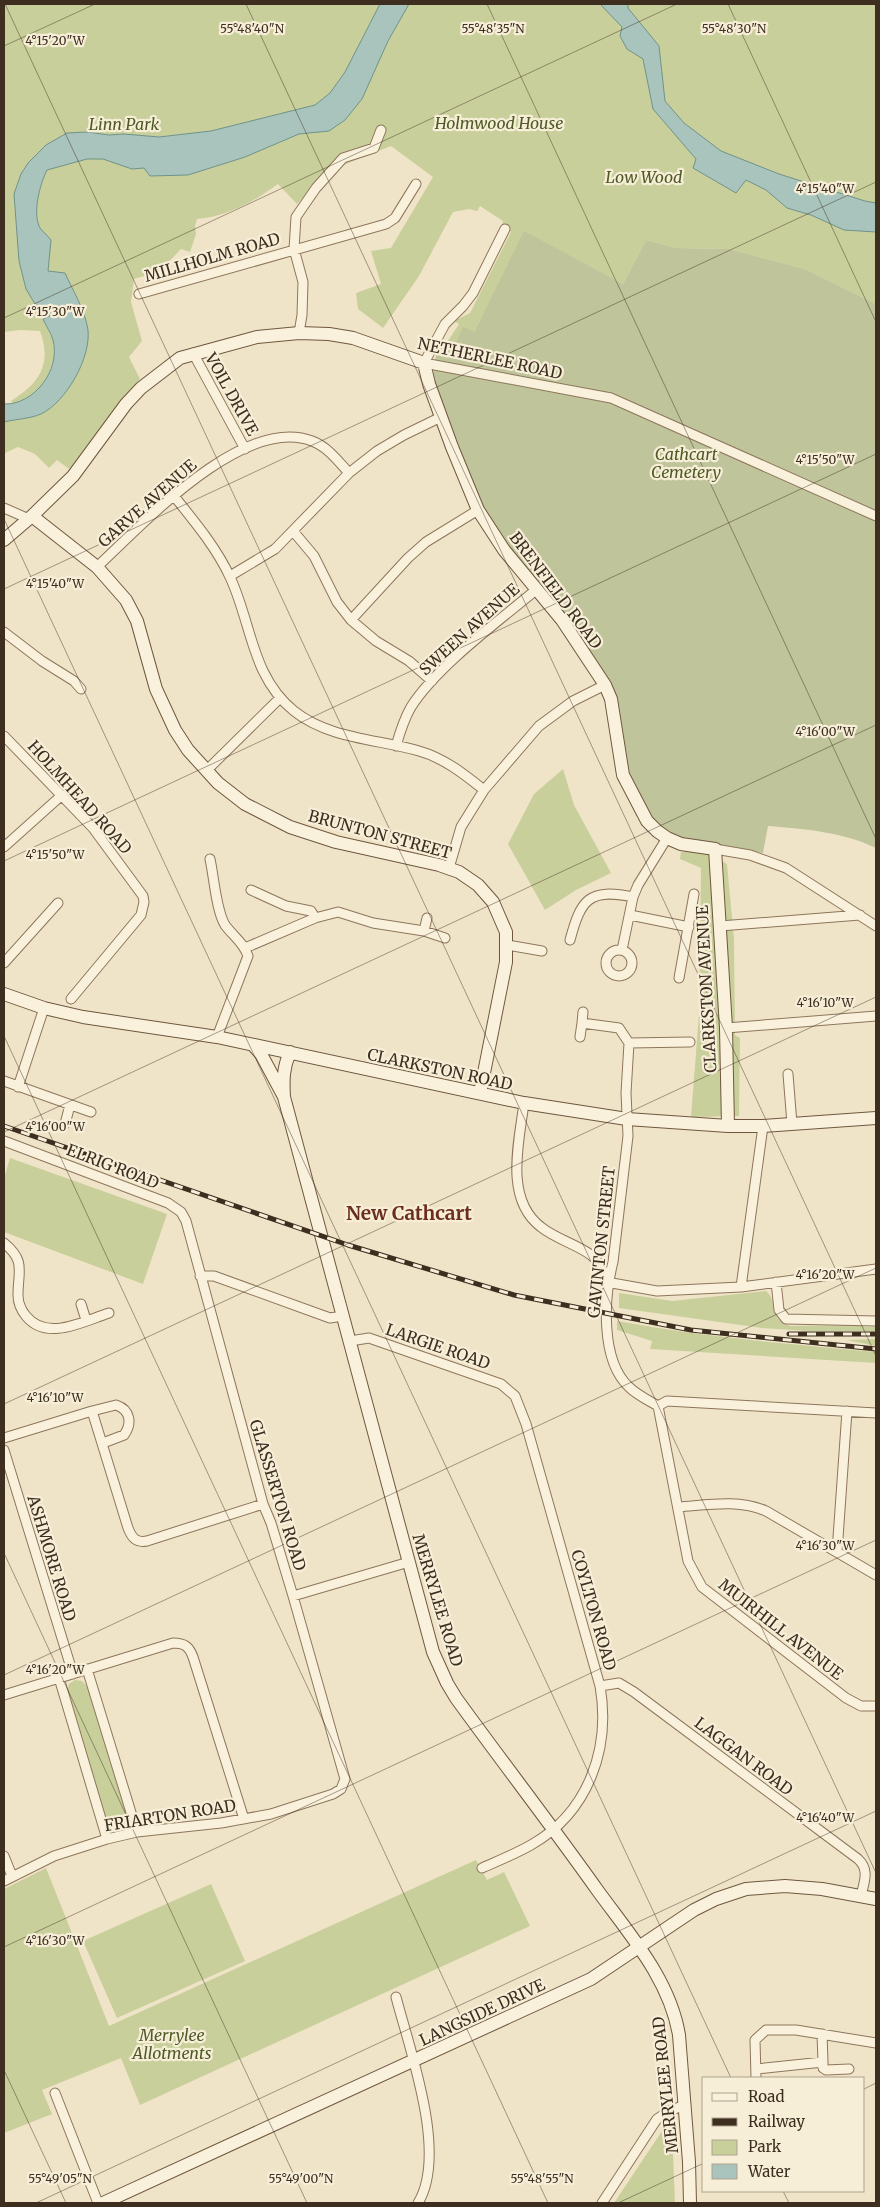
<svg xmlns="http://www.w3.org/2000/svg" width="880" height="2207" font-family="Merriweather,serif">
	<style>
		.green { fill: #c9cf9b }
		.cemetery { fill: #bfc49a }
		.water { fill: #a9c4bc; stroke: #6f938a }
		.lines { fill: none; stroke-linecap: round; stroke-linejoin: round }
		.street-casing { stroke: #8d765c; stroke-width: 11 }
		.secondary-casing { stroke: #6f573f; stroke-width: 14 }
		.street { stroke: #faf1dc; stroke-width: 9 }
		.secondary { stroke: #faf1dc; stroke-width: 12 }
		.rail-casing { stroke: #3d2e20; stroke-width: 5 }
		.rail { stroke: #f7eed8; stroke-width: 3; stroke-dasharray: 9; stroke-linecap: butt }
		.ticks { fill: none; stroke: #3d2e20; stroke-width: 1; stroke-opacity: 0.45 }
		.labels { text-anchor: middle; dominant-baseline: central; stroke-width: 4.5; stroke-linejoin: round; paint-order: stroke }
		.park-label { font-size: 16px; font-style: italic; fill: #4d5a26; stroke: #f7eed8 }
		.street-label { font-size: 16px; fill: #3d2e20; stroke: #f7eed8 }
		.quarter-label { font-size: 19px; font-weight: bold; fill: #6b2e1e; stroke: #f7eed8 }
		.ticks-label { font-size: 12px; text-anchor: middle; fill: #3d2e20; stroke: #f7eed8; stroke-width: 4.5; stroke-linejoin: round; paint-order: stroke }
	</style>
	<rect width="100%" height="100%" fill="#f0e4c8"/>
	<path class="green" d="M4 4H876V304L805 269 729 249 676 248 646 240 623 284 524 232 474 332 449 358 436 355 439 345 444 347 459 324 454 321 470 313 511 232 502 224 503 221 480 206 477 211 469 209 453 212 419 276 383 328 358 309 356 293 381 284 371 251 391 248 433 177 391 146 326 172 297 204 278 184C255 201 226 217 197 219L195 226 196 234 190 252 181 249 160 271 134 279 131 302 142 341 129 357 140 379 120 401 73 465 69 469 57 460 49 468 35 454 18 447 5 453 4 412 26 413 80 325 35 304 50 316 43 319 53 340 55 355 48 376 37 393 14 404 11 401C40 383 52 364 40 331L20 330 4 332Z
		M563 769 574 805 611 873 576 890 545 910 508 844 534 794Z
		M707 851 727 864 734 939 735 1035 740 1038 739 1116 691 1117 699 1014 701 868 680 859 681 852Z
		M10 1158 167 1214 143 1284 4 1232V1178Z
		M766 1291C780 1303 766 1317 790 1326L863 1325 864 1327H876V1331H809L762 1328 619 1308V1293L672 1301Z
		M617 1321C703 1337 789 1344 876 1352V1363L650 1349 652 1341 617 1330Z
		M876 1339V1346L846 1340Z
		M75 1680 82 1681 87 1686 129 1819C128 1827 122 1830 114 1829L108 1825 67 1692 69 1684Z
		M476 1860 487 1880 504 1872 530 1926 140 2105 121 2058 42 2090 52 2114 4 2133V1889L46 1868 109 2026Z
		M211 1884 245 1961 117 2018 83 1941Z
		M668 2122 671 2123 672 2129 675 2203H614Z"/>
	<path class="cemetery" d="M524 231 623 284 646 240 676 248 729 249 805 269 876 304V848C843 832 805 829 768 826L763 853 686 839 661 828 648 812 627 767 619 709 609 685 507 546 477 496 433 376 436 355 449 358 463 327 474 332Z"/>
	<path class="water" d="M380 4H409L388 41 362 99 345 120 329 131 299 134 245 157 188 175 150 176 144 168 132 169 103 159H87L47 170C40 184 32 213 40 228 43 232 48 236 51 240L48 271 65 273C73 291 85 310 88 330 91 358 66 402 41 414 29 419 16 419 4 422V404C34 405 61 370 53 340 51 333 46 326 43 319L50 316 35 304 26 289 19 261 14 194 21 174 28 163 46 145 67 133 87 132 109 135 124 134 159 137 211 131 315 105 330 93 345 72Z
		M600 4H628V8L659 46 665 101 684 123 721 151 779 174 865 201 876 203V232L844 230 811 215 787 208 766 190 746 180 736 193 693 168 696 159 653 109 643 59 627 49 620 36 622 27Z"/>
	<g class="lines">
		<defs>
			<path id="street" d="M505 229 473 293 463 306 445 324 424 363 611 398 876 516
				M139 294 386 224 395 218 416 184
				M299 333 302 315 303 282 294 249 296 217 316 188 343 158 374 148 381 130
				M193 353 245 449
				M174 496C194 521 216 547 230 577 252 624 251 676 294 711 329 739 378 739 419 751 444 758 464 774 484 790
				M4 508 29 519
				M293 531 314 556 337 602 351 620 376 641 409 661 432 681
				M97 567C143 524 243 415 312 441 328 447 338 461 349 473
				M230 576 275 549 349 473 377 451 404 435 441 417
				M351 620 408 558 426 542 478 510
				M4 632 42 661 74 681 81 689
				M4 736 93 828 143 896 144 902 141 915 71 999
				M396 746C400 732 404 719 411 707 437 666 499 621 537 589
				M206 771 280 698
				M4 847 62 795
				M715 849 750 855 786 868 876 926
				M210 859C214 877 216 910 225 925 233 936 244 943 248 956L217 1037
				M449 868 461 827 484 790 539 726 573 701 605 685
				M251 890 286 906 311 911 315 918
				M630 915 689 927
				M720 926 860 915
				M424 931 427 918
				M570 940C581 899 589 888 633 897
				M507 945 542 951
				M245 948 315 918 338 912 373 923 424 931 445 938
				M606 963a13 13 0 1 1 26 0a13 13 0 1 1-26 0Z
				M622 950 633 897 638 885 667 838
				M4 963 58 903
				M679 978 694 894
				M583 1012 582 1023 619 1028 629 1043
				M726 1028 876 1016
				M580 1037 582 1023
				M788 1074 792 1124
				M4 1081 91 1112
				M18 1087 44 1008
				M524 1103C519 1142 504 1199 541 1227 556 1239 576 1244 591 1255 601 1263 604 1275 612 1283L657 1291 741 1287 876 1269
				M65 1124 70 1105
				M4 1141 168 1203 181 1212 186 1221 263 1504 271 1523 293 1596 345 1779 341 1789 333 1794 271 1814 221 1823 137 1832 107 1839 54 1856 4 1881
				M4 1243C26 1261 18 1271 18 1295 18 1303 21 1310 26 1316 47 1342 84 1321 109 1313
				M200 1276H214L330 1318 343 1316
				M776 1282 779 1310 786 1319 876 1321
				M741 1287 763 1126
				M81 1304 86 1320
				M350 1341 369 1338 501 1384 515 1396 526 1424 600 1686C611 1749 588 1813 531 1845 515 1854 498 1861 482 1868
				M658 1406C648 1400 637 1395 629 1387 600 1360 604 1297 613 1262L628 1136 626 1093 629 1043 690 1042
				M658 1406 688 1561 702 1587 846 1698 861 1706H876
				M658 1406 667 1401 876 1413
				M92 1411 116 1405C131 1410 132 1424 124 1435L103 1443
				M4 1438 92 1411 128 1528C132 1538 136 1543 147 1541L263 1504
				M4 1450 73 1674
				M678 1507C708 1505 738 1499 766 1511L876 1575
				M837 1552 847 1411
				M293 1596 409 1562
				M87 1669 137 1832
				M59 1678 107 1839
				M600 1686 619 1683 634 1692 858 1859C870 1870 864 1882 861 1896
				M4 1695 173 1643C184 1643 189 1646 193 1657L244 1819
				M4 1856 12 1876
				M396 1997C410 2051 448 2154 418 2203
				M823 2062V2068L826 2070 849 2069
				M756 2069 823 2062 822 2034
				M756 2078 755 2040 766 2030H796L876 2043
				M55 2093 98 2203
				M602 2203 657 2119 669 2111 685 2105"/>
			<path id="secondary" d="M32 516 97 567 126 600 137 621 156 689 175 730 188 750 218 783 245 804 290 827 336 842 439 865 459 872 478 885 493 902 506 932V962L480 1093
				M4 540 32 516 73 476 126 404 141 388 180 358 257 337 299 333 329 334 353 338 424 363 429 384 452 447 478 510 504 550 562 620 605 685 611 699 623 775 647 821 657 831 667 838 681 844 715 849 726 1028 728 1126
				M4 994 44 1008 83 1017 217 1037 524 1103 627 1119 728 1126H763L876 1118
				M253 1045 261 1054 283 1095
				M290 1052C283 1068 283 1080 284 1097L433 1652 447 1683 456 1698C503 1763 552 1826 598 1891 630 1935 670 1980 679 2035L689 2162 690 2203
				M103 2203 591 1979 694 1910 716 1899 746 1889 785 1886 822 1889 876 1899"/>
		</defs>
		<use href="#street" class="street-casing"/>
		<use href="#secondary" class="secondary-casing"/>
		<use href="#street" class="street"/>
		<use href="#secondary" class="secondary"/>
		<defs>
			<path id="rail" d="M4 1126 348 1245 514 1295 691 1330 876 1349
				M789 1334H876"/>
		</defs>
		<use href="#rail" class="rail-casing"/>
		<use href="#rail" class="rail"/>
	</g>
	<path class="ticks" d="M5 4 876 1873M246 4 876 1356M487 4 876 839M728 4 876 322M4 46 95 4M4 318 677 4M4 519 731 2078M4 589 876 182M4 861 876 454M4 1036 548 2203M4 1132 876 725M4 1404 876 997M4 1553 307 2203M4 1675 876 1268M4 1947 876 1540M4 2070 66 2203M864 2089 876 2083M783 2191 789 2203M36 2203 876 1811M618 2203 704 2163"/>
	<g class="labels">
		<g class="park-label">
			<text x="499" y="123">Holmwood House</text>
			<text x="124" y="124">Linn Park</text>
			<text x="644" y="177">Low Wood</text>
			<text x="686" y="454">Cathcart<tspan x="686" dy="18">Cemetery</tspan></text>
			<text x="172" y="2035">Merrylee<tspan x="172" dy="18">Allotments</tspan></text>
		</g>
		<g class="street-label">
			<text transform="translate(212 257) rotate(-16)">MILLHOLM ROAD</text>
			<text transform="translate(490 358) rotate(12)">NETHERLEE ROAD</text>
			<text transform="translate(232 394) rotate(61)">VOIL DRIVE</text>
			<text transform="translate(147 503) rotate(-41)">GARVE AVENUE</text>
			<text transform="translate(556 590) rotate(53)">BRENFIELD ROAD</text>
			<text transform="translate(469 629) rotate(-42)">SWEEN AVENUE</text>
			<text transform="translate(80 797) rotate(48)">HOLMHEAD ROAD</text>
			<text transform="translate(380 834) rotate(15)">BRUNTON STREET</text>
			<text transform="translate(706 989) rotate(-93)">CLARKSTON AVENUE</text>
			<text transform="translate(440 1069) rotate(12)">CLARKSTON ROAD</text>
			<text transform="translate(113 1166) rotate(21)">ELRIG ROAD</text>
			<text transform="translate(601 1242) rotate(-84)">GAVINTON STREET</text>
			<text transform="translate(438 1346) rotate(19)">LARGIE ROAD</text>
			<text transform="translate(278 1495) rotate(73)">GLASSERTON ROAD</text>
			<text transform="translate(52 1558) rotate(73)">ASHMORE ROAD</text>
			<text transform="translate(438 1600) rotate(73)">MERRYLEE ROAD</text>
			<text transform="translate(594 1610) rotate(74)">COYLTON ROAD</text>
			<text transform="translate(781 1629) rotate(38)">MUIRHILL AVENUE</text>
			<text transform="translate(744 1756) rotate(37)">LAGGAN ROAD</text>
			<text transform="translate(170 1815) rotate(-9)">FRIARTON ROAD</text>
			<text transform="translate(482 2012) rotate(-25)">LANGSIDE DRIVE</text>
			<text transform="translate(665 2085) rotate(-96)">MERRYLEE ROAD</text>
		</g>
		<g class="quarter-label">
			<text x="409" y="1213">New Cathcart</text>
		</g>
	</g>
	<g class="ticks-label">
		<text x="493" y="33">55°48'35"N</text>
		<text x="734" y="33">55°48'30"N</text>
		<text x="252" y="33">55°48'40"N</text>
		<text x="55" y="45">4°15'20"W</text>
		<text x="825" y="193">4°15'40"W</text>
		<text x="55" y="316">4°15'30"W</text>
		<text x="825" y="464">4°15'50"W</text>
		<text x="55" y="588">4°15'40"W</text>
		<text x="825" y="736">4°16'00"W</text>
		<text x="55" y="859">4°15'50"W</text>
		<text x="825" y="1007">4°16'10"W</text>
		<text x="55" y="1131">4°16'00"W</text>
		<text x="825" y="1279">4°16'20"W</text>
		<text x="55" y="1402">4°16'10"W</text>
		<text x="825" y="1550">4°16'30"W</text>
		<text x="55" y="1674">4°16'20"W</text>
		<text x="825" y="1822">4°16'40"W</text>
		<text x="55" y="1945">4°16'30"W</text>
		<text x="60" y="2183">55°49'05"N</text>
		<text x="301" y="2183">55°49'00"N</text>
		<text x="542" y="2183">55°48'55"N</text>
	</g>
	<rect width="880" height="2207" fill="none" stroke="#3d2e20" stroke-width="10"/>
	<rect x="702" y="2077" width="162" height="115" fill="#f7eed8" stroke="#ada18e"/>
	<rect x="712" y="2093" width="25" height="8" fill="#faf1dc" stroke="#ada18e"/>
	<text x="748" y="2102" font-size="15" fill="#3d2e20">Road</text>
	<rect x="712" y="2118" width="25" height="8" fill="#3d2e20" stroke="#ada18e"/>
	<text x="748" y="2127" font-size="15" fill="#3d2e20">Railway</text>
	<rect x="712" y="2140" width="25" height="15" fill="#c9cf9b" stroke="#ada18e"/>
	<text x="748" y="2152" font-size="15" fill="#3d2e20">Park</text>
	<rect x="712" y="2164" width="25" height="15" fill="#a9c4bc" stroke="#ada18e"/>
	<text x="748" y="2177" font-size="15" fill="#3d2e20">Water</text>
</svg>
